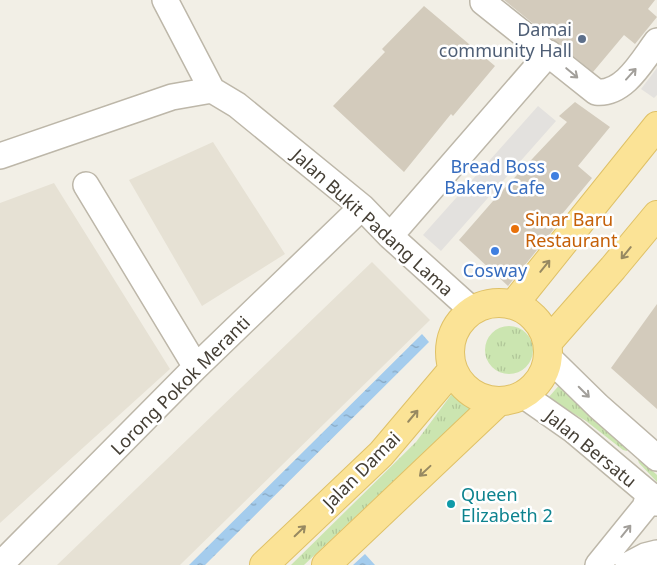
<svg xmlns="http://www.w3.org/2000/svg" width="657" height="565" font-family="'Noto Sans',sans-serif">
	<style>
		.residential { fill: #e6e1d4 }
		.grass { fill: url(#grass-tufts) }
		.parking { fill: #e3e1de }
		.water { fill: url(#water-ripples) }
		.building { fill: #d3cbbc }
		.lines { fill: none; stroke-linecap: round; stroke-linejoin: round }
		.minor-casing { stroke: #bdb7a9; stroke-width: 28 }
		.major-casing { stroke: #dfc167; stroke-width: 30 }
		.minor { stroke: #fff; stroke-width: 25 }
		.major { stroke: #fbe396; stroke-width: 28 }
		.oneway { stroke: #a29f9a }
		.oneway2 { stroke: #978961 }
		.service-dot { fill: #5c6f8a; stroke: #fff; stroke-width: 2 }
		.shop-dot { fill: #3f7fe0; stroke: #fff; stroke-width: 2 }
		.food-dot { fill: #e8710a; stroke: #fff; stroke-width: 2 }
		.culture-dot { fill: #0f9aa8; stroke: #fff; stroke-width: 2 }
		.labels { text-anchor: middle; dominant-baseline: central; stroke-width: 5; stroke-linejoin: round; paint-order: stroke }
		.service-label { font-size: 18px; fill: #4e5e75; stroke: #fff; text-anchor: end }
		.shop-label { font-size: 18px; fill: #366cbe; stroke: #fff; text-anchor: end }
		.food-label { font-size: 18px; fill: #c56008; stroke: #fff; text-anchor: start }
		.street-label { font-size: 18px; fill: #453f35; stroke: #fff }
		.culture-label { font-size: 18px; fill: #0d838f; stroke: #fff; text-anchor: start }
	</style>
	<defs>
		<pattern id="grass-tufts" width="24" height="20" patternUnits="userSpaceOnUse" patternTransform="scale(1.25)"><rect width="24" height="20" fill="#cbe5b0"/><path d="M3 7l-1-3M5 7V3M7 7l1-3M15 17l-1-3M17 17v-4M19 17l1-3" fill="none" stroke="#b0c698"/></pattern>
		<pattern id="water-ripples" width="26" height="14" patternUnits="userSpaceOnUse" patternTransform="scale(1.25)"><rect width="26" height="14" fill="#a4cced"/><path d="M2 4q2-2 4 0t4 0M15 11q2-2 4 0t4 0" fill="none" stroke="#87a7c1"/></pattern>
	</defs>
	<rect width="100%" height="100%" fill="#f2efe6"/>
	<path class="residential" d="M213 142 285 254 202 306 129 180Z
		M54 183 170 369 0 523V203Z
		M372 262 430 320 180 565H57Z"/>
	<path class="grass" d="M485 350a24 24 0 1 1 48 0a24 24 0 1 1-48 0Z
		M562 382 589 415 627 447V451L623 450 586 421 548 398Z
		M457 387 475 409 435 442 304 565H291L416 442Z
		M640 459 657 475V482L639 463 638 460Z"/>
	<path class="parking" d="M657 68V95L654 98 641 89Z
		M538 106 556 121 441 251 423 235Z"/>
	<path class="water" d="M422 334 429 342 205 565H189Z
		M365 554 375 565H353Z"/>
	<path class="building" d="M504 0H655L648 9 657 17 635 44 624 35 593 72Z
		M424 6 495 66 453 116 451 114 404 172 333 106 385 52 382 49Z
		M575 102 610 127 578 166 592 178 563 213 554 229 508 286 459 240 500 193 567 122 559 116Z
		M657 304V409L611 368Z"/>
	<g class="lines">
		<defs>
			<path id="minor" d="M165 0 212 90
				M483 0V2L596 92C624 95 642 61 657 41
				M0 156 172 97 212 90 237 105 362 207 390 236 472 310
				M86 185 196 367
				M390 236 549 53
				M549 358 598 406 657 458
				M523 395 573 430 649 494 657 503
				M0 565 196 367 362 207
				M598 565 645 507 649 494
				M628 565 645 556 657 553"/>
			<path id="major" d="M450 352a49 49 0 1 1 98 0a49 49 0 1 1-98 0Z
				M514 304 657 126
				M548 342 613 268 657 215
				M264 565 381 454 453 369
				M326 565 499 401"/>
		</defs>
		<use href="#minor" class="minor-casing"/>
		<use href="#major" class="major-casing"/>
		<use href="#minor" class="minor"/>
		<use href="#major" class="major"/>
	</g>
	<defs><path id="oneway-shaft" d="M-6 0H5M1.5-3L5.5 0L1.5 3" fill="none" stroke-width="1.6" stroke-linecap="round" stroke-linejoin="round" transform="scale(1.25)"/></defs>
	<g class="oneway">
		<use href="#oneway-shaft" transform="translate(572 73) rotate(40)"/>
		<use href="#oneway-shaft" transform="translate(631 74) rotate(-48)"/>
		<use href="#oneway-shaft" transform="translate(584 392) rotate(45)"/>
		<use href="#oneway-shaft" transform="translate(626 531) rotate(-51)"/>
	</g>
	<g class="oneway2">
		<use href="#oneway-shaft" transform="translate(626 253) rotate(129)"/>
		<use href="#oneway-shaft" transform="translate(545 266) rotate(-51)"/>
		<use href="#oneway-shaft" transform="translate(413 416) rotate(-50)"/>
		<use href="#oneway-shaft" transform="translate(425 471) rotate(137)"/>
		<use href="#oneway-shaft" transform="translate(300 531) rotate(-44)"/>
	</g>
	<circle class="service-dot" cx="582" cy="39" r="5"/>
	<g class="shop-dot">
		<circle cx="555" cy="176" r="5"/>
		<circle cx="495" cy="251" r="5"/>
	</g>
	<circle class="food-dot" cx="515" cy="229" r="5"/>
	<circle class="culture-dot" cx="451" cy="504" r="5"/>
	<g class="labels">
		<g class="service-label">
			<text x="572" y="29">Damai<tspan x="572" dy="21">community Hall</tspan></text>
		</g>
		<g class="shop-label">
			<text x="545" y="166">Bread Boss<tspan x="545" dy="21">Bakery Cafe</tspan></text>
			<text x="495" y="270" text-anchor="middle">Cosway</text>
		</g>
		<g class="food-label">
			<text x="525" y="219">Sinar Baru<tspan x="525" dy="21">Restaurant</tspan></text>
		</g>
		<g class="street-label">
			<text transform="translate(373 222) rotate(42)">Jalan Bukit Padang Lama</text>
			<text transform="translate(180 385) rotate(-45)">Lorong Pokok Meranti</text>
			<text transform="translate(591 448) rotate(39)">Jalan Bersatu</text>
			<text transform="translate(361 470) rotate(-45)">Jalan Damai</text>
		</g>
		<g class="culture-label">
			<text x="461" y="494">Queen<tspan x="461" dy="21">Elizabeth 2</tspan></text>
		</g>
	</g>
</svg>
